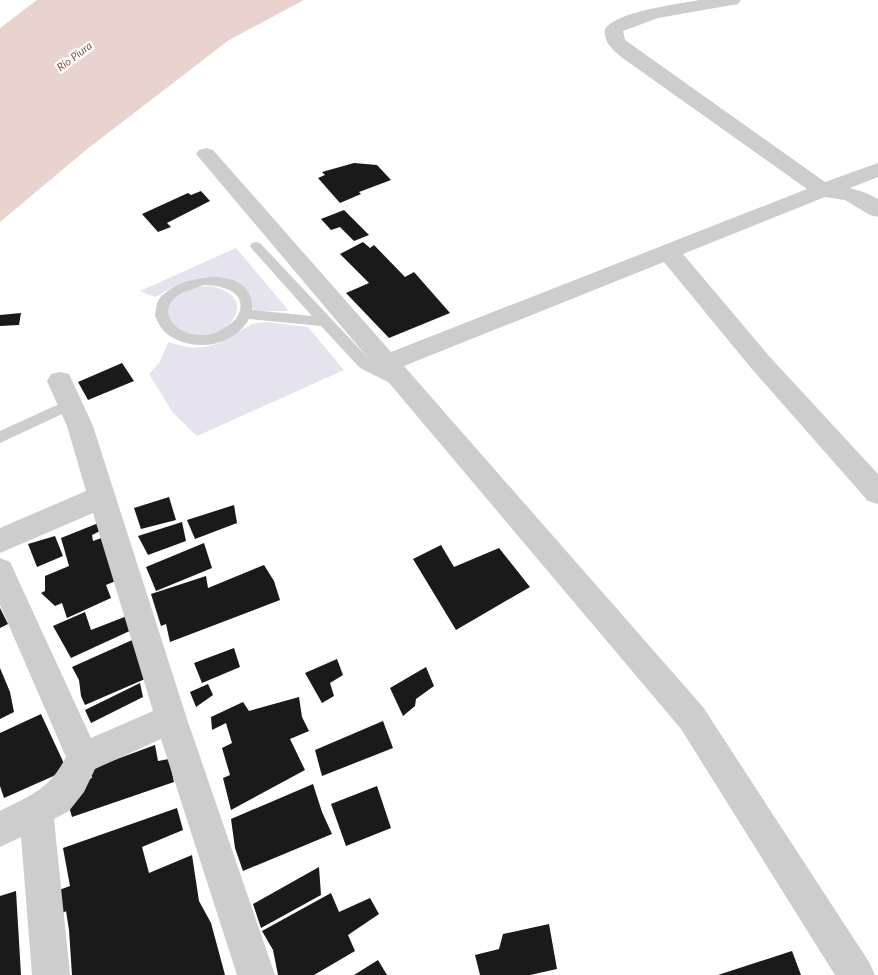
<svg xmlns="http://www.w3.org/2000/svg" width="878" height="975" font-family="Lato,sans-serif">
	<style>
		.green { fill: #e6e3ee }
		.water { fill: #e9d3cf }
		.building { fill: #1a1a1a }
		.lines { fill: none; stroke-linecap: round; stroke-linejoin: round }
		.service { fill: #cdcdcd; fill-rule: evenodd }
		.minor { fill: #cdcdcd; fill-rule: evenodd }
		.labels { text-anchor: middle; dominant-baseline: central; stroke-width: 5; stroke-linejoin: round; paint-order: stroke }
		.far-water-label { font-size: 11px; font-style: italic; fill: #8e5347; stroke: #fff }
	</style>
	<rect width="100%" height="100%" fill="#fff"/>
	<path class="green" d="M236 248 289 311H255L251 307C252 298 248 293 241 288 209 266 184 281 155 297L140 291Z
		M209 286C265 296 227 344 190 335 184 334 178 329 172 327 171 322 167 316 167 311 168 292 195 287 209 286Z
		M267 322 308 327 344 370 197 436 173 413 149 374 160 362 168 342 191 348 205 347 220 343 252 324Z"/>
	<path class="water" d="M37 0H304L229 40 86 150 0 222V28Z"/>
	<path class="building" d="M354 163 377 165 391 180 359 192 361 194 340 203 318 178 325 175 322 172Z
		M201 191 210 201 167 223 171 227 158 232 142 214 188 193 191 195Z
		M344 210 369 235 354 241 340 227 331 230 321 219Z
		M363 242 370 248 374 245 405 277 414 272 450 313 389 338 346 293 369 283 340 254Z
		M21 313 19 325 0 326V315Z
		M122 363 134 381 88 400 78 382Z
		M169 497 176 520 141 529 134 508Z
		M234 505 237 523 195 539 187 520Z
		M101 522 102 530 92 535 93 541 107 536 123 578 106 585 111 598 67 618 62 603 55 606 41 593 45 591V576L69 566 61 538Z
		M182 522 186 541 148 555 138 536Z
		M55 536 63 556 37 567 28 544Z
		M204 543 212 568 156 591 146 567Z
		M441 545 454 567 499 548 530 587 456 630 413 559Z
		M264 565 274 581 280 600 170 642 166 624 161 626 151 594 206 576 208 588Z
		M0 608 8 624 0 628Z
		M85 612 91 630 127 616 134 629 71 658 53 626Z
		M139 637 152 676 85 705 81 696 79 680 72 667Z
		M234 648 240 667 202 683 194 663Z
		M337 659 343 675 330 683 334 696 322 703 305 673Z
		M426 667 434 686 416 699 415 706 403 716 390 688Z
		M0 668 10 692 14 712 0 719Z
		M140 683 143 697 91 723 85 710Z
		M208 684 213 695 196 707 190 692Z
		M299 697 302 717 309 731 290 739 305 770 231 810 223 778 230 775 222 748 232 743 226 723 212 730 211 717 243 702 249 711Z
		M41 714 67 770 4 798 0 786V733Z
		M383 721 393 748 322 776 315 750Z
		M155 745 158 761 169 759 174 782 72 817 67 800 81 782 92 778 90 769Z
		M313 784 322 812 332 834 243 871 235 848 231 819Z
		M377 786 391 828 346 846 331 804Z
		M177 808 183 830 142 847 149 873 192 855 199 901 211 923 225 975H72L69 930 66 911 97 897 62 913 59 890 70 886 63 848Z
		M319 867 321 895 261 928 253 904Z
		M16 891 21 975H0V896Z
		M331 893 339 912 370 898 379 914 348 935 355 951 314 975H278L273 950 262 931Z
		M549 924 557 969 530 975H480L475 955 499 949 503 934Z
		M792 951 801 975H718Z
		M378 960 387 975H354Z"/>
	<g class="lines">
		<path class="service" d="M256 242 260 243 370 360 402 376 404 380 402 384 397 385 392 384 360 368 321 326 249 319C233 348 190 353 166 333 161 329 158 322 155 316 156 312 156 305 158 301 176 272 256 263 252 310L312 316 252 249 250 246 252 243ZM204 285C221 285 251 292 237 317 234 322 228 325 223 329 189 350 145 313 182 293 189 290 197 288 204 285Z
			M70 399 75 400 77 404 75 408 0 443V431Z"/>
		<path class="minor" d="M700 0H741L738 4 732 5 658 18 623 31 625 40 825 182 878 163V177L850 188 866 193 878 199V217L870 215 845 200 825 197 683 254 769 356 878 474V504L868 501 751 368 664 262 404 366 703 707 869 962 875 975H835L681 729 196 154 199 150 206 148 213 150 391 352 807 189 624 59C614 51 603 43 605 29 617 11 679 4 700 0Z
			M60 372 69 374 93 426 187 719 275 975H237L161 739 95 769 84 792 69 811 54 819 70 975H32L21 837 0 847V811C31 795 49 790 66 757L0 605V558L10 562 91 738 153 711 93 513 0 553V528L86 491 67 426 47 381 51 374Z"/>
	</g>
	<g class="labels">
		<g class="far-water-label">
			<text transform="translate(74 56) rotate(-37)">Río Piura</text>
		</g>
	</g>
</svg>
